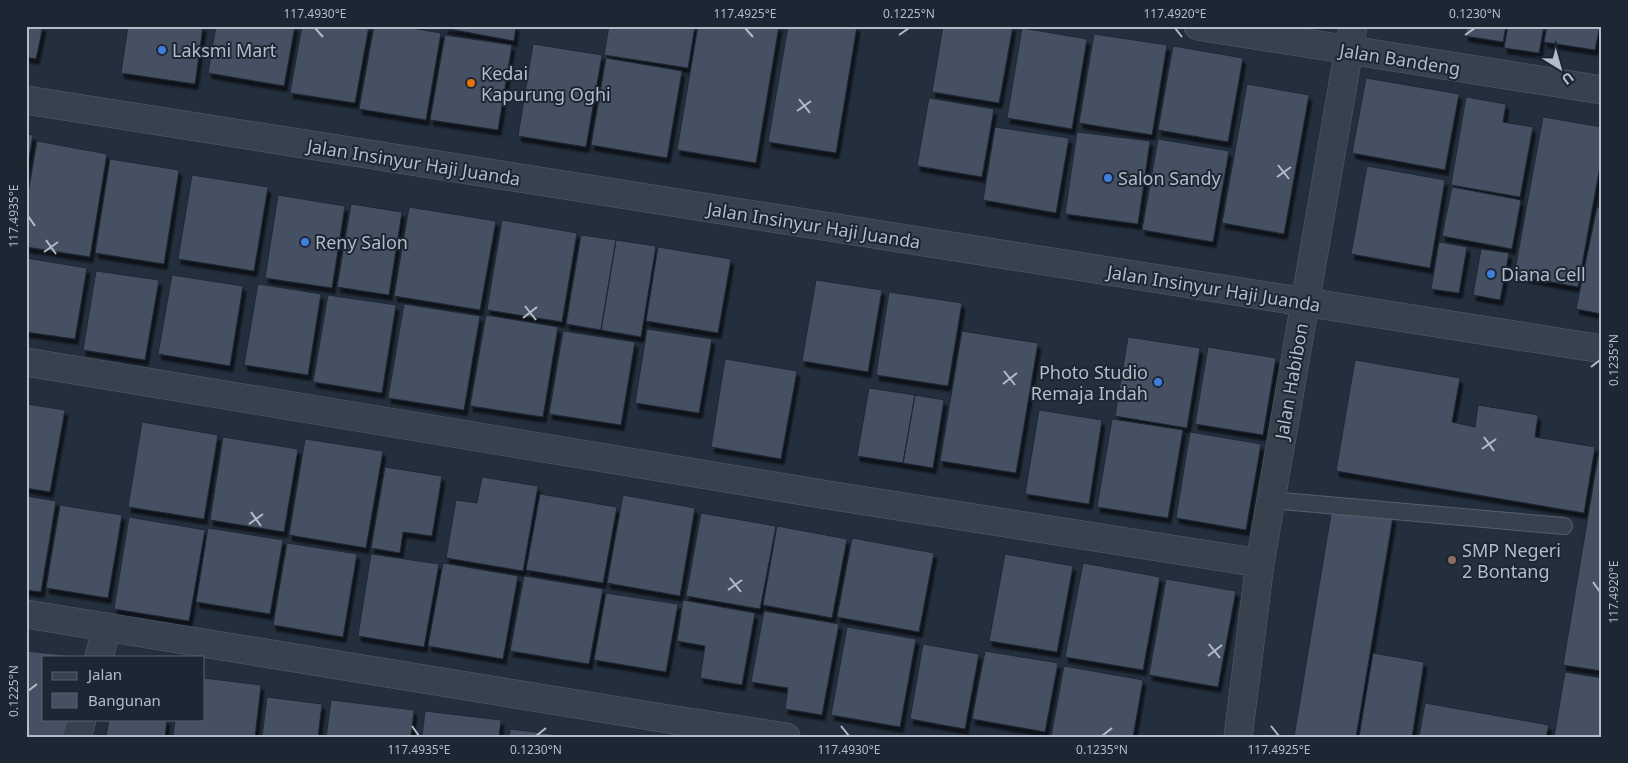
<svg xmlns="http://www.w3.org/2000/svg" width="1628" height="763" font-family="'Noto Sans',sans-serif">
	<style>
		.building { fill: #455162; stroke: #1f2835; filter: url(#shadow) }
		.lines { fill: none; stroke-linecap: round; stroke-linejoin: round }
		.service-casing { stroke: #565f6c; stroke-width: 18 }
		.minor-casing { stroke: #565f6c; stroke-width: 29 }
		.tertiary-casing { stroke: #565f6c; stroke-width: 29 }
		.service { stroke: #38414e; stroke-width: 16 }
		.minor { stroke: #38414e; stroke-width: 28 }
		.tertiary { stroke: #38414e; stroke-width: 28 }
		.ticks { fill: none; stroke: #b4bcc9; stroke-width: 2 }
		.shop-dot { fill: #3f7fe0; stroke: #1d2633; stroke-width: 2 }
		.food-dot { fill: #e8710a; stroke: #1d2633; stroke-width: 2 }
		.education-dot { fill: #8d6e63; stroke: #1d2633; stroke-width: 2 }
		.labels { text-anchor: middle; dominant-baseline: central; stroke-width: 4; stroke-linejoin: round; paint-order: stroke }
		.poi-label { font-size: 18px; fill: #b4bcc9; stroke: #1d2633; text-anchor: start }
		.street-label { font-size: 18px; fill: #b4bcc9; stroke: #1d2633 }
		.neatline { fill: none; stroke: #b4bcc9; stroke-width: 2 }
		.ticks-label { font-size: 12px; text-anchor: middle; fill: #b4bcc9 }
	</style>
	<defs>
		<filter id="shadow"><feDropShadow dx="3" dy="5.5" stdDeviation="1" flood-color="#0009"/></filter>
	</defs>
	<rect width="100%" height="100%" fill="#242f3e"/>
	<path class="building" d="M26 26H43L36 59 26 57Z
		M128 26H203L195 84 121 73Z
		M216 26H295L284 86 208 73Z
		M302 26H369L355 103 290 93Z
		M374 26H399L441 33 426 120 359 109Z
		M445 26H516L514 41 444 28Z
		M609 26H695L688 68 604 55Z
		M698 26H779L756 163 677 150Z
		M788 26H857L836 153 768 142Z
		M943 26H1013L999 103 932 92Z
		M1467 26H1506L1503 42 1465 36Z
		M1508 26H1544L1539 53 1504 48Z
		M1547 26H1602V30H1599L1595 50 1544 42Z
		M1022 28 1087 39 1072 129 1007 118Z
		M1094 34 1167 45 1152 135 1079 123Z
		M445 35 512 45 498 130 430 120Z
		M533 44 602 55 586 147 518 136Z
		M1173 46 1243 58 1228 142 1158 130Z
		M606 58 682 71 667 158 591 145Z
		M1366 78 1459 94 1445 170 1352 153Z
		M1247 84 1309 95 1284 234 1222 223Z
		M1466 97 1506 104 1503 122 1533 127 1520 197 1451 185Z
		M929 98 994 109 982 177 917 166Z
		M1543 117 1602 127V155L1578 287 1514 275Z
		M995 127 1069 138 1056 213 983 200Z
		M1077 132 1150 141 1138 224 1065 214Z
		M26 134 33 135 26 175Z
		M1158 139 1229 151 1213 242 1142 230Z
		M37 141 107 154 90 257 26 247V205Z
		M110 159 179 170 164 264 95 253Z
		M1367 166 1445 180 1430 268 1351 254Z
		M192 175 268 187 254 271 178 259Z
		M1452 187 1521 200 1512 249 1442 236Z
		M278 195 345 206 332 288 265 278Z
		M351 204 402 212 389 295 337 287Z
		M409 207 496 221 480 310 394 296Z
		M1597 207 1602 208V314L1576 309Z
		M502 220 577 233 562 322 487 310Z
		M581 235 616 240 601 330 566 324Z
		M616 240 656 246 641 337 601 330Z
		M1439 242 1467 247 1459 293 1431 289Z
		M658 247 731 259 718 333 646 321Z
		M1481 249 1509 253 1500 300 1473 295Z
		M26 258 87 268 75 339 26 332Z
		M96 271 159 280 145 360 83 350Z
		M172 275 243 286 230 366 158 354Z
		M816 280 882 290 868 372 802 361Z
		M258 284 321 294 308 375 244 365Z
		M889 292 962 303 948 386 876 375Z
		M328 295 396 305 382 393 313 382Z
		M404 304 480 316 464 410 388 398Z
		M486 315 558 327 543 417 470 406Z
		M647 329 712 339 699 413 635 403Z
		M563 331 635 342 621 425 549 414Z
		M962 331 1038 343 1016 473 940 461Z
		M1128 337 1200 348 1187 428 1115 416Z
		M1208 347 1276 358 1263 435 1195 424Z
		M725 359 797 371 781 459 711 447Z
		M1355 360 1460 378 1452 422 1475 427 1478 405 1538 415 1535 437 1595 447 1584 513 1336 471Z
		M869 388 915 395 903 463 857 456Z
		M915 395 944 400 933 468 903 463Z
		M26 404 65 410 50 492 26 488Z
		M1039 410 1102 420 1089 504 1025 494Z
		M1112 419 1183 430 1168 518 1097 507Z
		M142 422 218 435 204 519 128 507Z
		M1190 432 1261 444 1246 530 1176 518Z
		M1602 433V671L1563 665Z
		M223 437 298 449 284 532 210 520Z
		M305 439 383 451 366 548 289 535Z
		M385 467 442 476 432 536 403 532 400 553 371 548Z
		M482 477 538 486 523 571 446 558 456 500 477 503Z
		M540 494 617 507 603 583 526 570Z
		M623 495 695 508 680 596 607 583Z
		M26 496 56 501 41 592 26 590Z
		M60 505 122 515 108 598 46 588Z
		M1332 508 1393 517 1356 737H1294Z
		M701 513 776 526 760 609 686 596Z
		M129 517 205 530 189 621 114 609Z
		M777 526 847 539 832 618 763 605Z
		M208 528 283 540 270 614 196 602Z
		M852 538 934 553 919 632 837 617Z
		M287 543 357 554 343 637 273 625Z
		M371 554 439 564 424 647 358 636Z
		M1005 554 1073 566 1057 652 989 641Z
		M443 563 518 576 503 659 428 646Z
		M1083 563 1160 577 1143 670 1065 657Z
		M524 576 603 589 589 664 510 651Z
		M1166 579 1236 591 1218 687 1149 675Z
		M606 593 678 604 666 672 594 660Z
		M683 600 755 613 742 685 700 678 705 646 677 641Z
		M764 611 839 624 822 715 785 709 788 688 751 682Z
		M847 627 916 639 900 727 831 715Z
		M923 644 979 654 965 729 910 719Z
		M26 651 75 656 44 657V719H68L66 737H26Z
		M985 651 1058 663 1045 732 972 719Z
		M1373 653 1424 662 1412 737H1359Z
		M1064 666 1143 680 1133 737H1051Z
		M1565 672 1602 678V737H1554Z
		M204 678 261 685 255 737H173L175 719H204Z
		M267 697 322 704 318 737H262Z
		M331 700 414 710 411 737H326Z
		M1425 703 1549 725 1546 737H1419Z
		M425 711 501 720 499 737H422Z
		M109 719H167L165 737H106Z
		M510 729 575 737H509Z"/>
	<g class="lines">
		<defs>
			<path id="service" d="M1271 500 1564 526"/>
			<path id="minor" d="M1198 26 1602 90
				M26 362 834 496 1260 563
				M26 614 662 718 786 737
				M99 657 107 627
				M77 737 82 719
				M1238 737 1260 563 1353 26"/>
			<path id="tertiary" d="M26 100 1602 349"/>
		</defs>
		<use href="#service" class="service-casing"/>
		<use href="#minor" class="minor-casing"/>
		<use href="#tertiary" class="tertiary-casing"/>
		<use href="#service" class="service"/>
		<use href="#minor" class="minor"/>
		<use href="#tertiary" class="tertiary"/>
	</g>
	<path class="ticks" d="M315 28 323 37M745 28 753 37M1175 28 1182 37M899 35 909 28M1465 35 1475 28M799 99 810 113M797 111 811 101M1278 165 1289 179M1277 177 1291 167M28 216 35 226M46 240 56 254M44 252 58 242M525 306 536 320M523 318 537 307M1591 367 1600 360M1004 371 1015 385M1003 384 1017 373M1484 437 1494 451M1482 449 1496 439M251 512 261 526M249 524 263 514M730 578 741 592M1593 582 1600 592M728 590 742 580M1209 644 1220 658M1208 656 1222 645M28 691 37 684M412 726 419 736M841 726 849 736M1271 726 1279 736M536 736 546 728M1102 736 1112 728"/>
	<g class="shop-dot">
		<circle cx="162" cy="50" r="5"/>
		<circle cx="1108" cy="178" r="5"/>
		<circle cx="305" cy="242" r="5"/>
		<circle cx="1491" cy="274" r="5"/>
		<circle cx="1158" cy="382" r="5"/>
	</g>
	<circle class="food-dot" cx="471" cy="83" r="5"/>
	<circle class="education-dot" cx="1452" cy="560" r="5"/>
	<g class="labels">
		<g class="poi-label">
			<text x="172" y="50">Laksmi Mart</text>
			<text x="481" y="73">Kedai<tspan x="481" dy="21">Kapurung Oghi</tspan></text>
			<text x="1118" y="178">Salon Sandy</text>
			<text x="315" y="242">Reny Salon</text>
			<text x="1501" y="274">Diana Cell</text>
			<text x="1148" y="372" text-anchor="end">Photo Studio<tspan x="1148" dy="21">Remaja Indah</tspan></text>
			<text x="1462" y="550">SMP Negeri<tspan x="1462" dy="21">2 Bontang</tspan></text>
		</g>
		<g class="street-label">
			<text transform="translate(1400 59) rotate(9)">Jalan Bandeng</text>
			<text transform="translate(414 162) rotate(9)">Jalan Insinyur Haji Juanda</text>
			<text transform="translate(814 225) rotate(9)">Jalan Insinyur Haji Juanda</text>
			<text transform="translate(1214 288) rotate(9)">Jalan Insinyur Haji Juanda</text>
			<text transform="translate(1291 381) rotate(-80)">Jalan Habibon</text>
		</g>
	</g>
	<rect width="1628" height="763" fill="none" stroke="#1d2633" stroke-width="55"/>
	<rect x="42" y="656" width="162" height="65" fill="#1d2633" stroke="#59626f"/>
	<rect x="52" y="672" width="25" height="8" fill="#38414e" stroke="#59626f"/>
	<text x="88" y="680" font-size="15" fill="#b4bcc9">Jalan</text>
	<rect x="52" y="693" width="25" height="15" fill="#455162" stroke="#59626f"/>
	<text x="88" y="706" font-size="15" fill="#b4bcc9">Bangunan</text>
	<g transform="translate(1560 68) rotate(143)" stroke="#1d2633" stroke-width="4" paint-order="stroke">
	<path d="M0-4L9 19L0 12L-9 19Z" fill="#b4bcc9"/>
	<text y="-8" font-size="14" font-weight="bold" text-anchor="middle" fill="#b4bcc9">U</text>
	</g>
	<rect x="28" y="28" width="1572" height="708" class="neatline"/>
	<g class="ticks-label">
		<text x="315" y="18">117.4930°E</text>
		<text x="745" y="18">117.4925°E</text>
		<text x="909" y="18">0.1225°N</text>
		<text x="1175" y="18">117.4920°E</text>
		<text x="1475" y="18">0.1230°N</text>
		<text transform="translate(14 216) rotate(-90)" y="4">117.4935°E</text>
		<text transform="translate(1614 360) rotate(-90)" y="4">0.1235°N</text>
		<text transform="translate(1614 592) rotate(-90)" y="4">117.4920°E</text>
		<text transform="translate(14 691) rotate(-90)" y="4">0.1225°N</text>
		<text x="419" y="754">117.4935°E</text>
		<text x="536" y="754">0.1230°N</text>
		<text x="849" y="754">117.4930°E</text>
		<text x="1102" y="754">0.1235°N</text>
		<text x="1279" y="754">117.4925°E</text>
	</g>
</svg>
